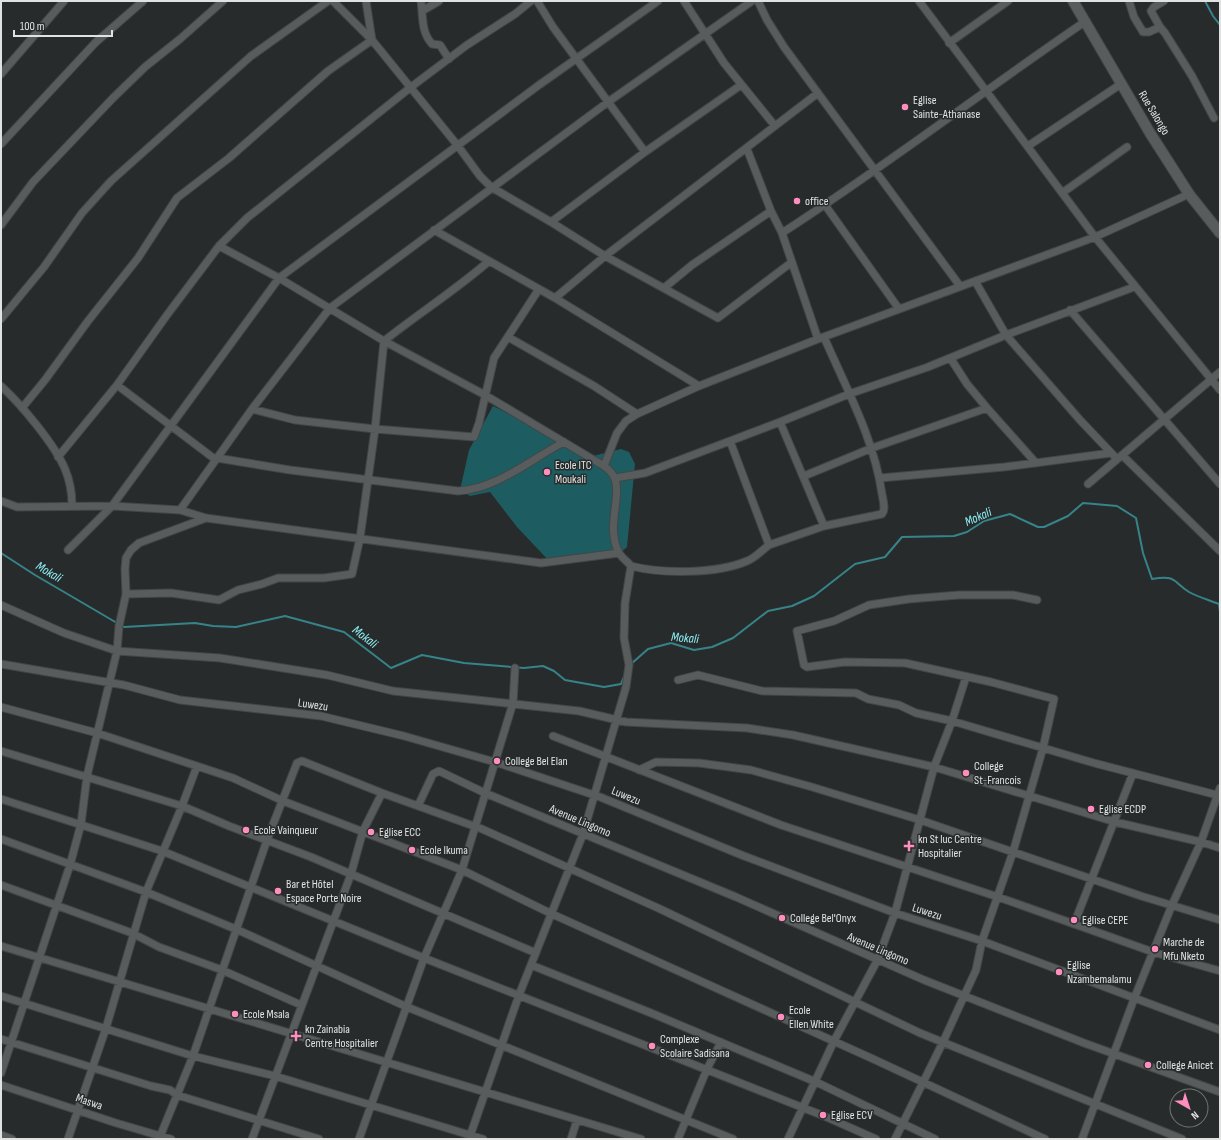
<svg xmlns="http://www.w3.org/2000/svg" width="1221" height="1140" font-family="'Sofia Sans Condensed',sans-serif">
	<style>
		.green { fill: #1d5d61 }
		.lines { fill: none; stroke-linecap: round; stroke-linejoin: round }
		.stream { stroke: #368489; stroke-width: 2 }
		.street-casing { stroke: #434646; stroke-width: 9 }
		.secondary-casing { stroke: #434646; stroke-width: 12 }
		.street { stroke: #585c5c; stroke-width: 7 }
		.secondary { stroke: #585c5c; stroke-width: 10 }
		.poi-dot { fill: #fe8ebd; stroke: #282b2b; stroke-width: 1.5 }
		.labels { text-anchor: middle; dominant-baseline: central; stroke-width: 3; stroke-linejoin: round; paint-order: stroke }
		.poi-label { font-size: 12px; fill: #e1e3e3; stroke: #282b2b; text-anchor: start }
		.street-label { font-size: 12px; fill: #e1e3e3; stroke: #282b2b }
		.water-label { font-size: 13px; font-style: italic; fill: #8ff3f9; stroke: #282b2b }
	</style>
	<rect width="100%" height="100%" fill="#282b2b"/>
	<path class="green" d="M493 406 593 456 621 449 629 452 635 464 627 547 618 555 551 563 517 527 490 492 470 496 460 490 469 450Z"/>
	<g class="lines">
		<path class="stream" d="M1205 1 1213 16 1220 25
			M1 553 35 575 117 623
			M121 625 124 627 195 623 213 626 236 627 285 616 344 632 391 668 422 655 464 663 524 668 543 666 554 671 565 680 604 687 621 684 625 674
			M631 664 648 649 671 643 694 650 712 647 733 638 768 611 792 606 814 596 855 564 885 557 902 537 954 536 967 532 984 521 1010 514 1038 527H1044L1068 516 1083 503 1117 506 1136 518 1143 553 1152 579C1177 575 1172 581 1189 592 1198 597 1209 600 1219 604L1220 612"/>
		<defs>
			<path id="street" d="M333 1 372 40 458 146 480 176 491 187 551 222 605 256 718 318 792 262
				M366 1 372 40
				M421 1C423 16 421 32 432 44L440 45 449 59
				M537 1 553 27 645 152
				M684 1 724 63 775 126
				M758 1 767 20 784 47 960 286
				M919 1 1095 237 1220 390
				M1129 1 1134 17 1143 32H1149L1160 27 1165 33 1192 76 1214 118
				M422 11 439 1
				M1160 27 1151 11 1154 7 1164 1
				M949 43 1008 1
				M1 74 64 1
				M1 144 96 42 143 1
				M1028 146 1121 84
				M747 149 771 211 782 233 818 339
				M1062 193 1127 147
				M825 205 899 309
				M551 222 645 152 741 85
				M1 225 33 182 113 98 145 67 180 39 223 1
				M434 230 555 298 699 386
				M782 233C886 166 983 91 1086 21
				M219 246 279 278 384 341 485 395 604 466C608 469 612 472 614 477 623 495 605 527 619 553 622 558 628 562 631 566L625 603 624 638 629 665 626 687 583 834 519 995 469 1139
				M975 281 1006 335 1080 420 1117 459
				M664 288 692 265 771 211
				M555 298 605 256 818 93
				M1070 310 1220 484
				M1 319 44 267 82 213 111 181 251 56 328 1
				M508 337 594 386 637 414
				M951 359 967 384 987 408
				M117 385 216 460
				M1 386C21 404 55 445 65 469 70 481 72 493 72 505
				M22 408 45 380 88 321 138 258 177 198 229 158 328 71 372 40
				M252 409 295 420 375 429 474 437 479 423 494 358 539 289
				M780 422 849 394 928 367 1006 335 1134 287
				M730 441 780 422 824 526
				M1122 455 1220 551
				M58 457 117 385 167 315 219 246 247 218 411 87 467 45 515 14 531 1
				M217 458 290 470 458 491C497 489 531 459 564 442
				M604 466 617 433 626 421 637 414 699 386 818 339 1095 237 1189 194
				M804 476 872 448 987 408 1036 463
				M615 478 645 473 730 441 769 545 824 526 882 514C886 509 883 500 882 494 874 438 846 388 824 337
				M880 478 1004 467 1111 453
				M1088 484 1220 372
				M1 501 17 507 112 506 180 510 206 518 541 563 619 553
				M180 510 252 409 330 308 608 102 752 1
				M68 550 112 506 279 278 539 85 658 1
				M631 566C662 574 717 574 747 561 755 558 762 550 769 545
				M126 594 171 593 219 600 238 590 262 584 278 578H324L352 574 360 538 375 429 384 341C419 313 456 290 489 261
				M1 605 64 633 117 651 220 658 327 675 393 691 579 711 626 722 747 728 793 735 934 767 1115 822 1201 842 1220 848
				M1 664 124 685 180 700 321 716 404 736 495 762 600 797 744 856 895 913 982 941 1220 1030
				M678 680 698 675 762 691 856 693 868 699 899 705 916 713 952 721 1094 763 1217 795
				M1 707 97 733 233 778 283 801 462 870 552 914 871 1058 1045 1139
				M553 736 781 825 998 897 1153 952 1220 971
				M1 751 182 806 229 826 311 857 536 953
				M639 770 656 762 699 763 751 770 812 787 920 820 1141 896 1220 920
				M1 799 162 851 424 958 824 1116 876 1139
				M418 806 433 774 439 771 485 793 736 897 924 980 1084 1043 1220 1092
				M1 839 146 892 238 930 407 1007 733 1139
				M1 885 132 933 159 947 222 970 301 1005
				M1074 924 1133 773
				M1 946 641 1139
				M531 965 651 1013 816 1082 935 1139
				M1 996 193 1056 275 1076 483 1139
				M1 1039 151 1086 170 1090 177 1095 319 1139
				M1 1073 70 865 81 824 87 776 117 651 119 626 126 594 125 569 126 558 131 550 139 543 206 518
				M1 1085 116 1123 171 1139
				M1 1135 12 1139
				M68 1139 106 1028 146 892 182 806 197 766
				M159 1139 193 1056 267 840 297 763 302 761 382 793 482 829 658 908 920 1033 1182 1139
				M252 1139 351 874 363 831 382 793
				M359 1139 424 958 462 870 513 703 515 668
				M571 1139 577 1120
				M678 1139 707 1069 721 1042
				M788 1139 834 1041 877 961 895 913 934 767 952 721 966 677
				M895 1139 943 1042 976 970 982 941 1013 852 1043 748 1054 699 991 682 905 663 845 662 807 667 804 665 797 631 834 621 869 605 909 599 959 595H1013L1037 600
				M1082 1139 1134 999 1172 905 1201 842 1220 788"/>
			<path id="secondary" d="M1073 1 1150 133 1189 194 1220 233"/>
		</defs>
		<use href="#street" class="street-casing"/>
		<use href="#secondary" class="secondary-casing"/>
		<use href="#street" class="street"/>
		<use href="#secondary" class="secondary"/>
	</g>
	<g class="poi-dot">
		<circle cx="905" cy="107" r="4"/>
		<circle cx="797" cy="201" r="4"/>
		<circle cx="547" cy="472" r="4"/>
		<circle cx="497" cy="761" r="4"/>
		<circle cx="966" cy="773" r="4"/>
		<circle cx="1091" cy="809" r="4"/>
		<circle cx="246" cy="830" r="4"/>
		<circle cx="371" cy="832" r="4"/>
		<path d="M907 840h4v4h4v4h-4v4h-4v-4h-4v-4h4z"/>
		<circle cx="412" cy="850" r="4"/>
		<circle cx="278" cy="891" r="4"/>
		<circle cx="782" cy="918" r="4"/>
		<circle cx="1074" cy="920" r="4"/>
		<circle cx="1155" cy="949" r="4"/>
		<circle cx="1059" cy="972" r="4"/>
		<circle cx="235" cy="1014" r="4"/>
		<circle cx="781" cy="1017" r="4"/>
		<path d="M294 1030h4v4h4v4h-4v4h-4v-4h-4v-4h4z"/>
		<circle cx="652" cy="1046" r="4"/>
		<circle cx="1148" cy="1065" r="4"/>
		<circle cx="823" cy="1115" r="4"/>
	</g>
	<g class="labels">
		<g class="poi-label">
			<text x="913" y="100">Eglise<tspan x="913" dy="14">Sainte-Athanase</tspan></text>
			<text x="805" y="201">office</text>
			<text x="555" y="465">Ecole ITC<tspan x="555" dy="14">Moukali</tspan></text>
			<text x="505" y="761">College Bel Elan</text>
			<text x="974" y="766">College<tspan x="974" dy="14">St-Francois</tspan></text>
			<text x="1099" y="809">Eglise ECDP</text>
			<text x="254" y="830">Ecole Vainqueur</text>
			<text x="379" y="832">Eglise ECC</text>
			<text x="918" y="839">kn St luc Centre<tspan x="918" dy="14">Hospitalier</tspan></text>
			<text x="420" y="850">Ecole Ikuma</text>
			<text x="286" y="884">Bar et Hôtel<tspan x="286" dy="14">Espace Porte Noire</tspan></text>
			<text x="790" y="918">College Bel'Onyx</text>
			<text x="1082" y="920">Eglise CEPE</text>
			<text x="1163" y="942">Marche de<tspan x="1163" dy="14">Mfu Nketo</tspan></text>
			<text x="1067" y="965">Eglise<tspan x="1067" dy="14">Nzambemalamu</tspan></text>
			<text x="789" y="1010">Ecole<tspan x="789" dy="14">Ellen White</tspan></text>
			<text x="243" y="1014">Ecole Msala</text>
			<text x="305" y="1029">kn Zainabia<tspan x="305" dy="14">Centre Hospitalier</tspan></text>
			<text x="660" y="1039">Complexe<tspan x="660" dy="14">Scolaire Sadisana</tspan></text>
			<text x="1156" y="1065">College Anicet</text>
			<text x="831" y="1115">Eglise ECV</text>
		</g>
		<g class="street-label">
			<text transform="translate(1154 113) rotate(59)">Rue Salongo</text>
			<text transform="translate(313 705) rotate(8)">Luwezu</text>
			<text transform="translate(626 796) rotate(22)">Luwezu</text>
			<text transform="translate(580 821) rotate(23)">Avenue Lingomo</text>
			<text transform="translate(927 912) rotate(18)">Luwezu</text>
			<text transform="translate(878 949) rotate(23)">Avenue Lingomo</text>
			<text transform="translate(89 1102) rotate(19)">Maswa</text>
		</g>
		<g class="water-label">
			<text transform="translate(978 517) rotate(-24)">Mokali</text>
			<text transform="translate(49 572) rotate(31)">Mokali</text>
			<text transform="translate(365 637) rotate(38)">Mokali</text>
			<text transform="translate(685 638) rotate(5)">Mokali</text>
		</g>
	</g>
	<rect width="1221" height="1140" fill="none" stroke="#e1e3e3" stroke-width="4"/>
	<g transform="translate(1189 1108) rotate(141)"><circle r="19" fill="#282b2b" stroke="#727575"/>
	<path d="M0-3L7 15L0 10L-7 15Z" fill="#fe8ebd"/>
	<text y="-6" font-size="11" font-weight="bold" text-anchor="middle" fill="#e1e3e3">N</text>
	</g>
	<path d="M14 30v6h98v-6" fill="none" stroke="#e1e3e3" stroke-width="2"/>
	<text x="20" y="30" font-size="12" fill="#e1e3e3" stroke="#282b2b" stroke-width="3" paint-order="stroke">100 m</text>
</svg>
